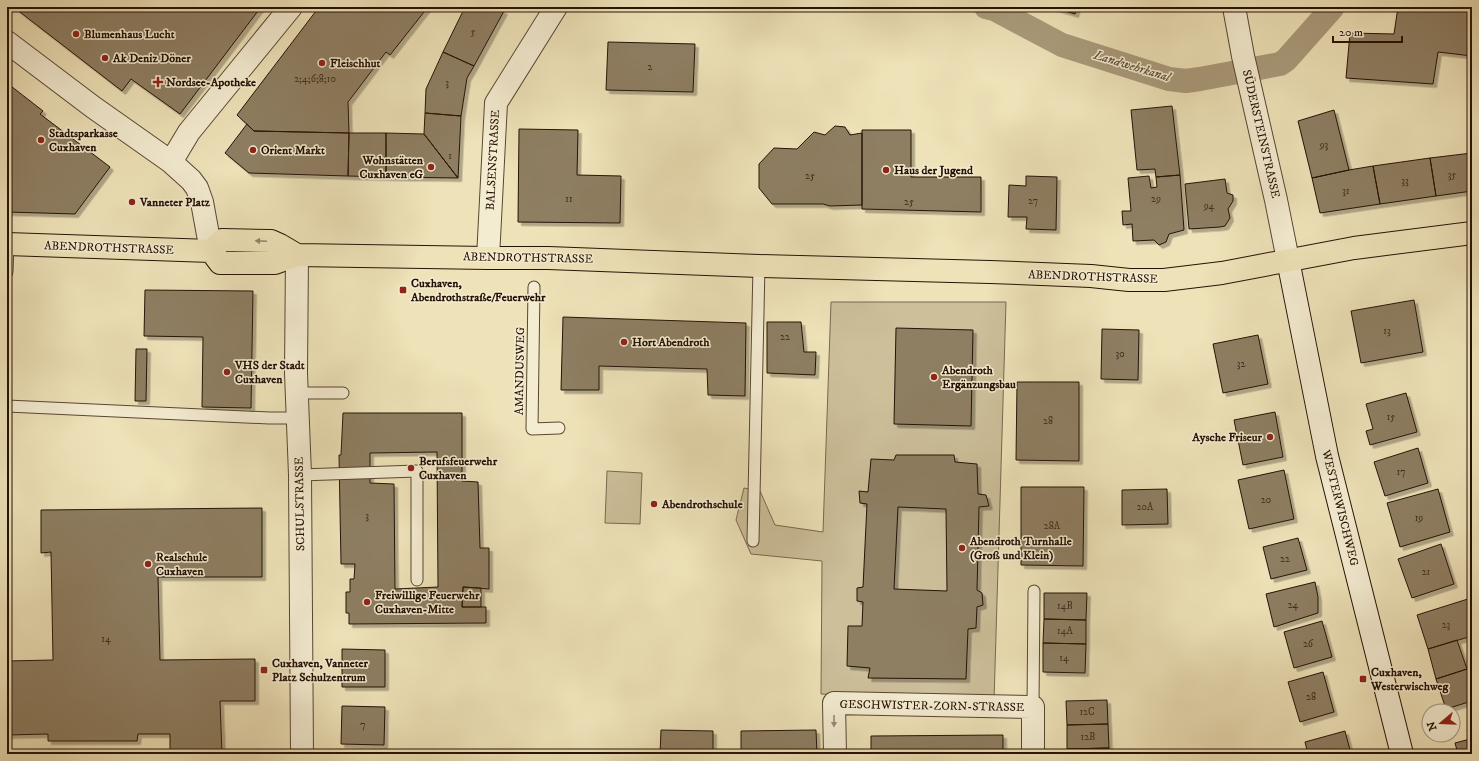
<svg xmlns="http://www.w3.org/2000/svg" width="1479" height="761" font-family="'IM FELL DW Pica',serif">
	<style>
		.green { fill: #ccbf9a; stroke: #796850 }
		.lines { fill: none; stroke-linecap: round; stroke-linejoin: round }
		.canal { stroke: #aa9b7b; stroke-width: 24 }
		.building { fill: #8e7e62; stroke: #261205; fill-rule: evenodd; filter: url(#shadow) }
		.lane-casing { stroke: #584632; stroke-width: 13 }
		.street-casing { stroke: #584632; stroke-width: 24 }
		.secondary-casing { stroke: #261205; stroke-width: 24 }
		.primary-casing { stroke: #261205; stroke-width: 24 }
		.lane { stroke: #f4ecd1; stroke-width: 11 }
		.street { stroke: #f4ecd1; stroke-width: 22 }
		.secondary { stroke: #f4ecd1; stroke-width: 22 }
		.primary { stroke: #eee2b8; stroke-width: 22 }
		.oneway { fill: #948467 }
		.oneway2 { fill: #978a75 }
		.poi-dot { fill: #8f2418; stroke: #f4ecd1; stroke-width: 1.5 }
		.labels { text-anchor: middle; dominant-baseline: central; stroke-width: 3; stroke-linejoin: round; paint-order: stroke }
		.number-label { font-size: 10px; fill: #402d1c }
		.poi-label { font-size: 12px; font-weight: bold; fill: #261205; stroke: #f4ecd1; text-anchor: start }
		.street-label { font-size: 12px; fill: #261205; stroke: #f4ecd1 }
		.water-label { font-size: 13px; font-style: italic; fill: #61503a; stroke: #f4ecd1 }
	</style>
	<defs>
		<filter id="shadow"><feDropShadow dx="3.5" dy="3.5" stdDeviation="0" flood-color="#0004"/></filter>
	</defs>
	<rect width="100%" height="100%" fill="#eee2b8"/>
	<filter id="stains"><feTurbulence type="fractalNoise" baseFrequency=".005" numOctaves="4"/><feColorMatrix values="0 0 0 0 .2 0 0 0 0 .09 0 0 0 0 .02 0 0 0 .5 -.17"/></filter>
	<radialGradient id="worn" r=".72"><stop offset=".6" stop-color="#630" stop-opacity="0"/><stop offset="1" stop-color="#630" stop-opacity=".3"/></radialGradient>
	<path class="green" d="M831 302H1006L994 701 821 694 822 561 751 554 736 520 744 488 760 491 775 525 823 532Z
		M607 471 642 473 640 524 605 523Z"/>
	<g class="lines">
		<path class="canal" d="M986 7 994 9 1062 45 1169 79 1186 81 1200 79 1280 64 1286 60 1333 7"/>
	</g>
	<path class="building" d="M18 7H261L180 114 131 79 122 91 16 9Z
		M319 7H428L390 55 386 52 348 102 349 133 254 131 237 115Z
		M465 7H494L504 11 474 66 443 52Z
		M1051 7H1077L1075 14Z
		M1398 7H1472V56L1438 52 1433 84 1346 78 1350 33 1394 34Z
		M608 42 695 44 693 92 606 90Z
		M443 52 474 66 467 78 461 116 425 113 426 89Z
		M7 83 43 111 40 114 110 167 75 214 7 212Z
		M1172 106 1180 175 1156 177 1155 169 1137 170 1131 110Z
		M1334 110 1349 170 1312 178 1298 121Z
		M425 113 461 116 458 178 424 134Z
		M247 124 254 131 349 133 348 176 249 173 225 153Z
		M835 126 845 127 850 135 862 133V205L830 206 823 204H772L759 188V164L774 148 797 149 814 132 825 135Z
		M519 129 578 130 577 175 621 176 620 223 518 222Z
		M862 130H911V177H981V212L862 209Z
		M349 133H386V177L348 176Z
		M386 133 424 134 458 178 386 177Z
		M1472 153V191L1436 196 1430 158Z
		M1430 158 1436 196 1380 204 1373 166Z
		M1373 166 1380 204 1320 213 1312 178 1349 170Z
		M1180 175 1184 230 1169 234 1166 242 1159 245 1154 240 1133 241 1132 224 1123 225 1122 211H1131L1128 178 1149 176 1151 188 1157 187 1156 177Z
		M1026 176 1057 177 1056 230 1026 229 1027 217H1008L1009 185 1026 186Z
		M1225 179 1227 193 1233 195V201L1228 209 1230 218 1225 226 1220 227 1189 229 1185 184Z
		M145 290 253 291 251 408 202 407 203 337 144 336Z
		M1414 300 1423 352 1361 363 1351 311Z
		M563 317 746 323 745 396 708 395 707 369 599 366V390H561Z
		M767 322H801L804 352H816L815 375 767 373Z
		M896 328 973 330 971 426 894 424Z
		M1102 329 1139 330 1138 380 1101 379Z
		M1258 335 1268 384 1223 393 1213 344Z
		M136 349H147L146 401H135Z
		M1017 382H1079V461L1016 460Z
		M1406 393 1417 432 1370 445 1366 431 1373 429 1366 404Z
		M1275 412 1283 457 1243 465 1234 420Z
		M343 413H462V481L478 482 480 548H489V589L463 587 462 607H486V623L349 624V613H346V592H350V579H354L355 564H341L339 455H341ZM437 452 438 587 395 589 394 484 370 483V453Z
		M1418 448 1428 483 1385 496 1374 462Z
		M896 455H954L955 462 977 464 978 494 986 495 989 506 979 507 977 590 982 593 983 605 977 607 976 628 968 629 966 679 868 678 870 668 847 666 848 626H862L863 602 857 601V588L863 587 867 504 860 503 859 491 868 492 871 459 894 460ZM898 507 946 509 947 591 894 589Z
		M1284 470 1294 519 1249 529 1238 480Z
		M1021 487H1084L1083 566 1021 565Z
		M1167 489 1168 524 1122 525V490Z
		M1438 489 1450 532 1400 547 1387 503Z
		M262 508V577H158L160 660 255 659V701H220L222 754H170V734H138L137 741H48V734L7 735V661L53 660 51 552 41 553V510Z
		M1298 538 1307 570 1271 579 1263 547Z
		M1441 544 1454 584 1412 598 1398 559Z
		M1315 582 1318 597V613L1274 627 1266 594Z
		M463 587 481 588V607H462Z
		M1044 593H1087L1086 620 1044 619Z
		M1471 598 1472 636 1428 649 1417 615Z
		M1044 619 1086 620V644L1043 643Z
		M1322 621 1332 657 1294 668 1284 632Z
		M1457 640 1467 669 1436 679 1428 649Z
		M1043 643 1086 644 1085 673 1043 672Z
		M342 649 385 650V687H342Z
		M1467 669 1472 687V701L1446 709 1436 679Z
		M1323 672 1334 712 1300 722 1288 682Z
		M1107 700 1108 724 1067 725 1066 701Z
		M342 706 385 707 384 745 341 744Z
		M1108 724 1109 748 1067 749V725Z
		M1472 729V754H1458L1455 743 1470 739 1467 730Z
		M661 730 713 731V754H660Z
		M816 730 817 754H741V731Z
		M1345 731 1351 754H1308L1305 742Z
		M1003 735V754H871V736Z
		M1109 748V754H1068L1067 749Z"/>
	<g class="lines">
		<defs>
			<path id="lane" d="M7 272 8 244
				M534 287 532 429 559 428
				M297 393H343
				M7 406 269 418H298
				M300 475 417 471V580
				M753 541 759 266
				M1033 707 1034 591"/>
			<path id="street" d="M1234 7 1243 56 1276 200 1288 260
				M7 42 93 107 171 162 191 180 197 188 202 202 211 251
				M171 162 189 132 291 7
				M297 255 296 373 300 475 302 754
				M488 258 496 103 556 7
				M835 754 834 703 1033 707V754"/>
			<path id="secondary" d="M1288 260 1327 456 1402 754"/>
			<path id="primary" d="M7 244 211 251 222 240 271 241 280 245 297 255
				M211 251 220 263H275L297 255 488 258H548L759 266 990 272 1091 276 1129 280H1164L1222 273 1354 248 1472 233"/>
		</defs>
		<use href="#lane" class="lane-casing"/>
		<use href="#street" class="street-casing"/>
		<use href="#secondary" class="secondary-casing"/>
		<use href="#primary" class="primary-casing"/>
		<use href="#lane" class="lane"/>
		<use href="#street" class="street"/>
		<use href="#secondary" class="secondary"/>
		<use href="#primary" class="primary"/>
	</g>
	<defs><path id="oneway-solid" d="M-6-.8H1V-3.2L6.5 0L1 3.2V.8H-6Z"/></defs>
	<use class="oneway" href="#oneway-solid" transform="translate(261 241) rotate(-177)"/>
	<use class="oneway2" href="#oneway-solid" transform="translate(834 721) rotate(90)"/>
	<g class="poi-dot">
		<circle cx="76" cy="34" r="4"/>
		<circle cx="105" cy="58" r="4"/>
		<circle cx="322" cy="63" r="4"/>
		<path d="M156 76h4v4h4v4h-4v4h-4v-4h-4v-4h4z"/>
		<circle cx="41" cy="140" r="4"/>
		<circle cx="253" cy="150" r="4"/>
		<circle cx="431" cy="167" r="4"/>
		<circle cx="886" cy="170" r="4"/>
		<circle cx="132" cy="202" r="4"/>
		<rect x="399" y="286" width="8" height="8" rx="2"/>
		<circle cx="624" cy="342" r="4"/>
		<circle cx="227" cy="372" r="4"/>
		<circle cx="934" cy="377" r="4"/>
		<circle cx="1270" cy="437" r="4"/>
		<circle cx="411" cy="468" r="4"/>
		<circle cx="654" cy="504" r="4"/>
		<circle cx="962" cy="548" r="4"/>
		<circle cx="148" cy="564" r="4"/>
		<circle cx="367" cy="602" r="4"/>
		<rect x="260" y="666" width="8" height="8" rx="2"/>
		<rect x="1359" y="675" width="8" height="8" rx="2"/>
	</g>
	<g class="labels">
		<g class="number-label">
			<text x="473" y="32">5</text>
			<text x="650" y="67">2</text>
			<text x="315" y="79">2;4;6;8;10</text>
			<text x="447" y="83">3</text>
			<text x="1324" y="145">93</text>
			<text x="450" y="156">1</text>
			<text x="1452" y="175">35</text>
			<text x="810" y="176">25</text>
			<text x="1405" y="181">33</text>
			<text x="1346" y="191">31</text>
			<text x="569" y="199">11</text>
			<text x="1156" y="199">29</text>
			<text x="1033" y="201">27</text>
			<text x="909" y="202">25</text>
			<text x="1209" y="206">94</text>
			<text x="1387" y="331">13</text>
			<text x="785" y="337">22</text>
			<text x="1120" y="354">30</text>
			<text x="1241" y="364">32</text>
			<text x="1391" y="417">15</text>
			<text x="1048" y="421">28</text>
			<text x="1401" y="472">17</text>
			<text x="1266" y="500">20</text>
			<text x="1145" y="507">20A</text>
			<text x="367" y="516">3</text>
			<text x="1419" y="518">19</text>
			<text x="1052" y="526">28A</text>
			<text x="1285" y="559">22</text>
			<text x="1426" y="572">21</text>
			<text x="1293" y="605">24</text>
			<text x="1065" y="606">14B</text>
			<text x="1446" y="625">23</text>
			<text x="1065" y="631">14A</text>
			<text x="106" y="639">14</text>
			<text x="1308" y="644">26</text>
			<text x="1064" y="658">14</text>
			<text x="1311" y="697">28</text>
			<text x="1087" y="712">12C</text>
			<text x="363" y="725">7</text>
			<text x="1088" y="737">12B</text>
		</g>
		<g class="poi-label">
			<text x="84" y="34">Blumenhaus Lucht</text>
			<text x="113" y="58">Ak Deniz Döner</text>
			<text x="330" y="63">Fleischhut</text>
			<text x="166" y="82">Nordsee-Apotheke</text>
			<text x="49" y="133">Stadtsparkasse<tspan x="49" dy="14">Cuxhaven</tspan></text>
			<text x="261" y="150">Orient Markt</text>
			<text x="423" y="160" text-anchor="end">Wohnstätten<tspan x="423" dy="14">Cuxhaven eG</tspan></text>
			<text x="894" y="170">Haus der Jugend</text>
			<text x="140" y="202">Vanneter Platz</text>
			<text x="411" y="283">Cuxhaven,<tspan x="411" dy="14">Abendrothstraße/Feuerwehr</tspan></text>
			<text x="632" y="342">Hort Abendroth</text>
			<text x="235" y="365">VHS der Stadt<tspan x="235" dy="14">Cuxhaven</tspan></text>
			<text x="942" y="370">Abendroth<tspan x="942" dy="14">Ergänzungsbau</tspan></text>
			<text x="1262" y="437" text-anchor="end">Aysche Friseur</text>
			<text x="419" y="461">Berufsfeuerwehr<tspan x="419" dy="14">Cuxhaven</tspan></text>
			<text x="662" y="504">Abendrothschule</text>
			<text x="970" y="541">Abendroth Turnhalle<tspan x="970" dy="14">(Groß und Klein)</tspan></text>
			<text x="156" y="557">Realschule<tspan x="156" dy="14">Cuxhaven</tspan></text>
			<text x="375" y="595">Freiwillige Feuerwehr<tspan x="375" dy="14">Cuxhaven-Mitte</tspan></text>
			<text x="272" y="663">Cuxhaven, Vanneter<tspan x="272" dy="14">Platz Schulzentrum</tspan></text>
			<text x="1371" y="672">Cuxhaven,<tspan x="1371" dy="14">Westerwischweg</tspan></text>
		</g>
		<g class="street-label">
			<text transform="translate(1261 134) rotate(77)">SÜDERSTEINSTRASSE</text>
			<text transform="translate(493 160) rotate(-87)">BALSENSTRASSE</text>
			<text transform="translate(109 248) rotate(2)">ABENDROTHSTRASSE</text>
			<text transform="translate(528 258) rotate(1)">ABENDROTHSTRASSE</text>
			<text transform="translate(1093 277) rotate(2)">ABENDROTHSTRASSE</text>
			<text transform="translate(520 371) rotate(-89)">AMANDUSWEG</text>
			<text transform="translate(300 504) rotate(-91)">SCHULSTRASSE</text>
			<text transform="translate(1340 508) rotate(76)">WESTERWISCHWEG</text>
			<text transform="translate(932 706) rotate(1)">GESCHWISTER-ZORN-STRASSE</text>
		</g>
		<g class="water-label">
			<text transform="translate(1132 66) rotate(17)">Landwehrkanal</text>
		</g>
	</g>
	<rect width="1479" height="761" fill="none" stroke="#eee2b8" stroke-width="24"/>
	<rect x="8" y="8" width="1463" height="745" fill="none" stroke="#261205" stroke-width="2"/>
	<rect x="12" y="12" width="1455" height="737" fill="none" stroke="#261205"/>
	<g transform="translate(1441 723) rotate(251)"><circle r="19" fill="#f4ecd1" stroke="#a2957f"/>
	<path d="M0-3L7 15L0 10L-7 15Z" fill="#8f2418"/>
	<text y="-6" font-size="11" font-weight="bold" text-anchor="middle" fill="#261205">N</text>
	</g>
	<path d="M1333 36v6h69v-6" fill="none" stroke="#261205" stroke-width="2"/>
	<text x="1339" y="36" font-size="12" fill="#261205" stroke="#f4ecd1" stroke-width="3" paint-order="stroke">20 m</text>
	<rect width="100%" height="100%" filter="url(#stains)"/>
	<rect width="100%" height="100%" fill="url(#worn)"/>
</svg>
